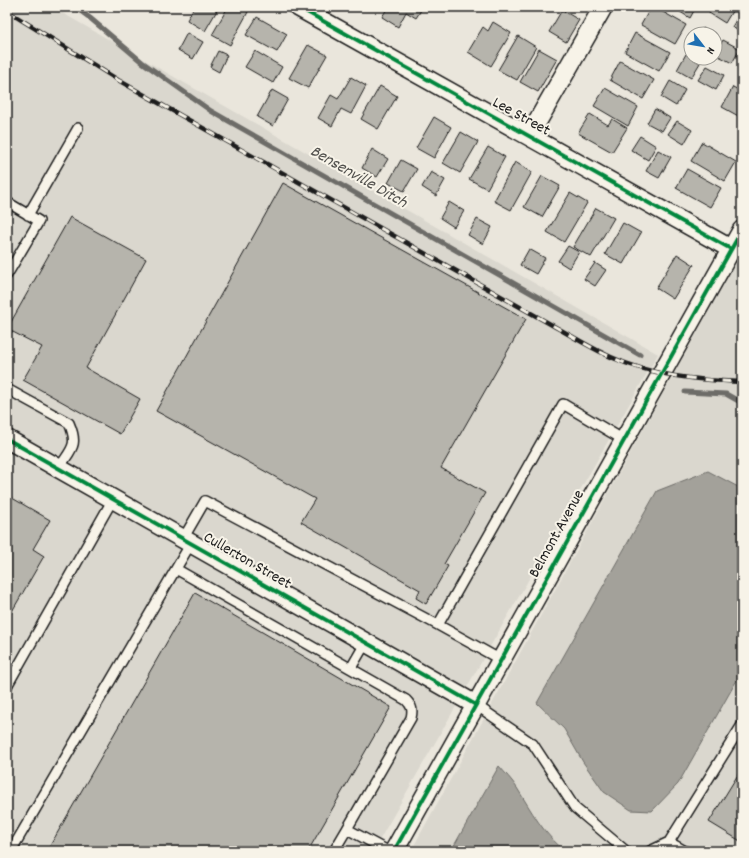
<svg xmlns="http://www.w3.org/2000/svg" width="749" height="858" font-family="Dekko,sans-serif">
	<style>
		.built { fill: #dad7ce }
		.water { fill: #a3a19a; stroke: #6d6c68 }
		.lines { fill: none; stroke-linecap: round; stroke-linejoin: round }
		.stream { stroke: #6d6c68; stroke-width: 5 }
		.building { fill: #b6b4ac; stroke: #1c1c1c }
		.service-casing { stroke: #1c1c1c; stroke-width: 12 }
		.minor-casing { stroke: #1c1c1c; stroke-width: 21 }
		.service { stroke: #f7f3e8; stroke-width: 9 }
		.minor { stroke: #f7f3e8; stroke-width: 18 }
		.rail-casing { stroke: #1c1c1c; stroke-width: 4.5 }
		.rail { stroke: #f7f3e8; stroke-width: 3; stroke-dasharray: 9; stroke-linecap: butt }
		.cycleway-casing { stroke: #f7f3e8; stroke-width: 6 }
		.cycleway { stroke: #00873e; stroke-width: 4 }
		.labels { text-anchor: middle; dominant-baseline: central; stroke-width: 4; stroke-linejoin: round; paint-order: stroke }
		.street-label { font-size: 16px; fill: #1c1c1c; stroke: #f7f3e8 }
		.water-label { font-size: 17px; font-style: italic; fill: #52514e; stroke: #f7f3e8 }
	</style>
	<rect width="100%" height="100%" fill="#eae6dc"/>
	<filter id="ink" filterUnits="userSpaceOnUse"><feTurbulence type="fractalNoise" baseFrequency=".025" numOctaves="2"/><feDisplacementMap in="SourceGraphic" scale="8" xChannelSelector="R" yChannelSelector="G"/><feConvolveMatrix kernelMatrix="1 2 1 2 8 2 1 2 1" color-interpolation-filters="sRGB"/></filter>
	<g filter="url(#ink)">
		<path class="built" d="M7 7H52L658 354 373 851H7Z
			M742 252V851H411L660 399Z"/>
		<path class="water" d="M708 471 742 489V671L678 784 652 811 631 810 604 792 583 762 564 729 537 703 657 491Z
			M499 766C505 773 512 780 517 788 531 810 544 836 566 851H451Z"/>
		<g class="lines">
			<path class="stream" d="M75 7 90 18 142 62 211 111 640 355
				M685 392 726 394 742 403"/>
		</g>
		<path class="building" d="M194 7H219L205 31 187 20Z
			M228 7H240L248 12 230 45 212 35Z
			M388 7H423L416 18 406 12 398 27 382 17Z
			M651 7H654L686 25 675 44 641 25Z
			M672 7H696L690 18Z
			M713 7H731L734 8 725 23 709 13Z
			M562 10 579 20 566 42 549 32Z
			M740 13 742 14V33L732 27Z
			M257 17 287 34 277 52 246 35Z
			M493 22 511 33 491 66 468 52 483 27 488 31Z
			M703 28 713 34H699Z
			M187 33 203 42 193 59 178 50Z
			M635 33 670 52 659 71 625 52Z
			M518 36 536 47 517 80 498 70Z
			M723 40 740 49 732 63 715 54Z
			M308 45 327 55 308 88 289 78Z
			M539 49 557 59 538 92 520 82Z
			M218 51 227 55 219 72 210 67Z
			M255 51 282 67 273 83 245 67Z
			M686 54 700 63 691 78 677 70Z
			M620 61 654 80 643 99 610 80Z
			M707 66 724 75 716 90 698 80Z
			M351 77 366 86 351 114 341 109 332 126 318 118 331 95 338 99Z
			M670 81 685 90 676 106 661 97Z
			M380 86 397 96 378 129 361 119Z
			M733 87 742 92V118L722 107Z
			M605 88 638 107 628 126 594 106Z
			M272 90 288 99 273 126 257 117Z
			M655 109 670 118 662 131 647 123Z
			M590 114 608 125 612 119 627 128 612 152 578 133Z
			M434 117 451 127 434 158 416 148Z
			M677 121 692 130 684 144 668 134Z
			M461 132 478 142 460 173 443 163Z
			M640 136 656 146 648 160 631 150Z
			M702 142 736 162 725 181 691 161Z
			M488 147 505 157 487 189 469 179Z
			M372 149 388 159 377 177 362 168Z
			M658 150 671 157 659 178 646 171Z
			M401 160 417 169 404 191 388 183Z
			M515 162 532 172 511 210 494 201Z
			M687 169 721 188 710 207 676 188Z
			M431 172 445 180 436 196 422 187Z
			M542 176 560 186 542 217 524 207Z
			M283 183 526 319 441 468 485 493 444 564 448 566 426 604 416 598 420 590 301 522 315 499 156 411Z
			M570 193 587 203 564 242 547 232Z
			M449 202 464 211 454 227 440 218Z
			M596 208 614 218 591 257 573 247Z
			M70 217 146 259 86 368 140 399 120 434 23 380 42 347 7 329Z
			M477 219 492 227 483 244 468 235Z
			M623 223 641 233 623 264 605 254Z
			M568 246 579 252 569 268 558 261Z
			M529 249 545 258 536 274 520 265Z
			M677 254 694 265 673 299 656 288Z
			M595 263 606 270 595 286 584 279Z
			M7 495 50 520 33 549 44 556 7 620Z
			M195 593 391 707 308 851H47Z
			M742 768V842L709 822Z"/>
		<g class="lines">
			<defs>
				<path id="service" d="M7 202 39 221 7 275
					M28 215 78 128
					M7 389 69 423C79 446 71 449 59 468
					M183 539 205 501 438 625
					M176 569 406 700C412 706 413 710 411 718L347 829 388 851
					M501 660 438 625 563 404 624 440
					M351 668 366 642
					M7 686 113 499
					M476 705 533 744 575 808 626 851
					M669 842 685 851
					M11 851 191 543
					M334 851 347 829
					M650 851 669 842 742 725"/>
				<path id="minor" d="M298 7 731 249
					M529 136 603 7
					M7 439 476 705
					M394 851 742 230"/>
			</defs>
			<use href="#service" class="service-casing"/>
			<use href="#minor" class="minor-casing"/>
			<use href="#service" class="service"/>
			<use href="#minor" class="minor"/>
			<defs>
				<path id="rail" d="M7 11 118 80 552 325C572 336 591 348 611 357 652 376 697 380 742 382"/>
			</defs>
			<use href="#rail" class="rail-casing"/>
			<use href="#rail" class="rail"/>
			<defs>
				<path id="cycleway" d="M298 7 731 249
					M7 439 476 705
					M394 851 742 230"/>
			</defs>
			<use href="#cycleway" class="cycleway-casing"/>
			<use href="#cycleway" class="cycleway"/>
		</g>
	</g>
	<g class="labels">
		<g class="street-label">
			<text transform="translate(521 117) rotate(29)">Lee Street</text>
			<text transform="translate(557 534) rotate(-61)">Belmont Avenue</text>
			<text transform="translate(247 561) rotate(30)">Cullerton Street</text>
		</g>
		<g class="water-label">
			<text transform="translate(358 178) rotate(30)">Bensenville Ditch</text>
		</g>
	</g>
	<rect width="749" height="858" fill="none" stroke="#f7f3e8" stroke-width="24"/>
	<rect x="12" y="12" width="725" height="834" fill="none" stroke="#1c1c1c" stroke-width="1.5" filter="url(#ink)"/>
	<g transform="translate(703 46) rotate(121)"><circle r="19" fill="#f7f3e8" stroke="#9f9d96"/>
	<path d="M0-3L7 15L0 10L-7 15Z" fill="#1f6fb2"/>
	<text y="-6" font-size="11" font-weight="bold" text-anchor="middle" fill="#1c1c1c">N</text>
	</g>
</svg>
